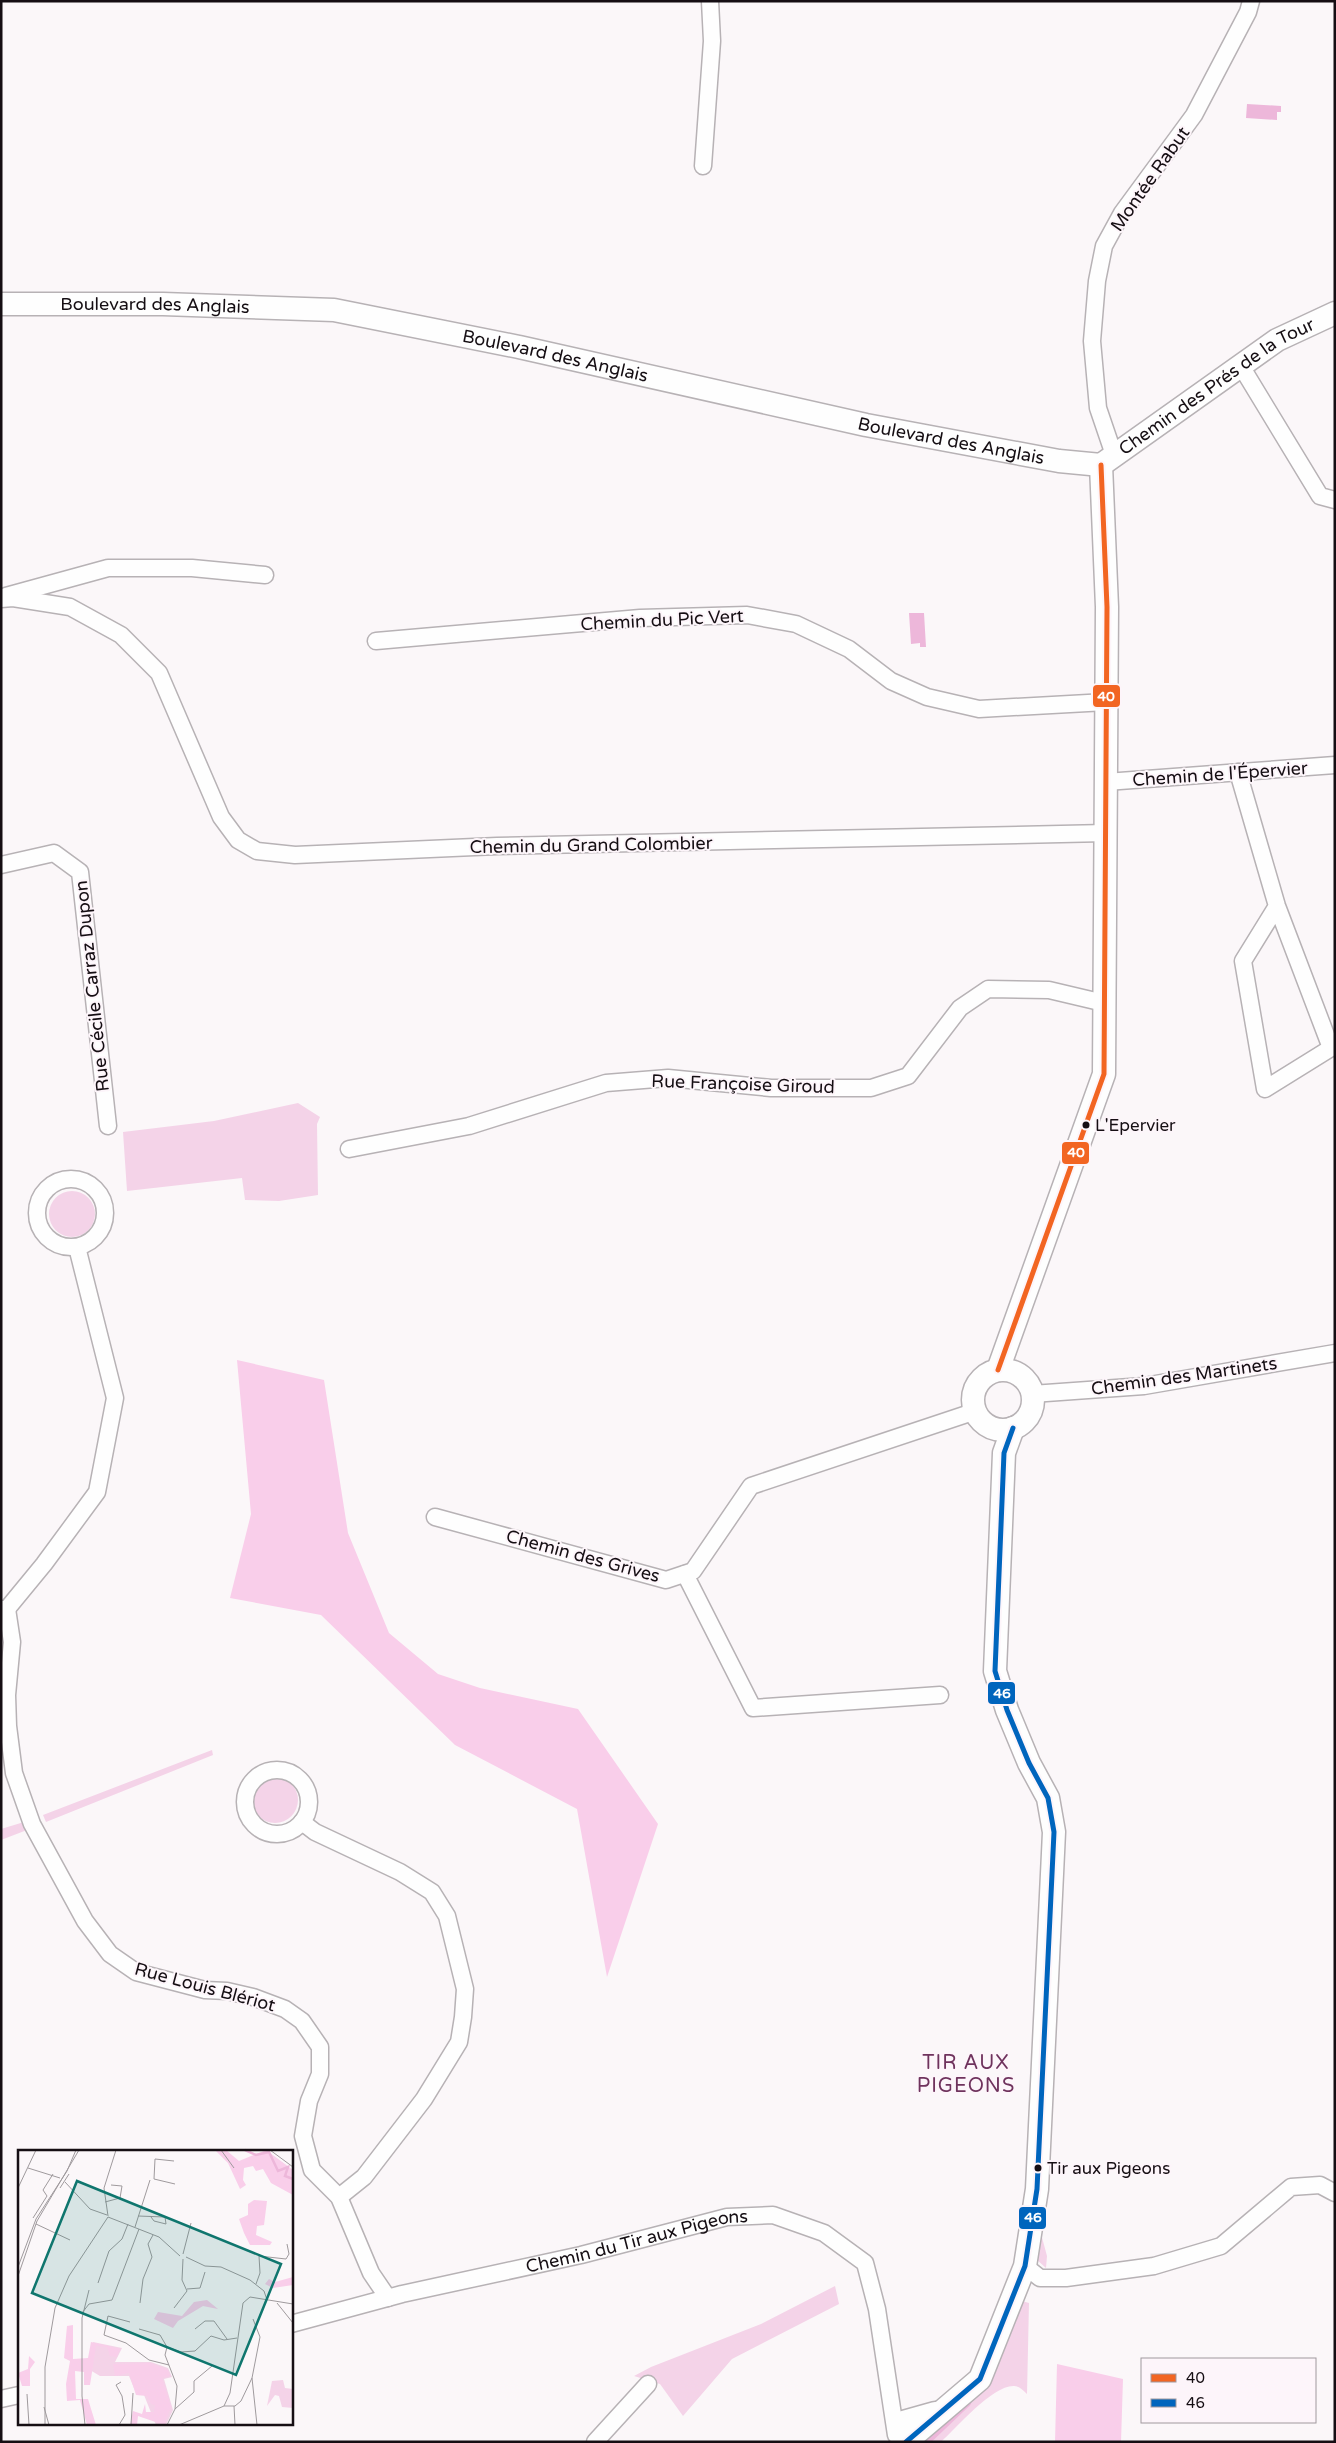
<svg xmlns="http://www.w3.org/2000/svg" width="1336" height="2443" font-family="'Varela Round',sans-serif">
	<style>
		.green { fill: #f4d3e8 }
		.forest { fill: #f9ceea }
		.water { fill: #edb7da }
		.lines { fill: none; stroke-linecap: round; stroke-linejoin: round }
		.stream { stroke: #edb7da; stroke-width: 6 }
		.street-casing { stroke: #b7b2b5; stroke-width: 19 }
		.secondary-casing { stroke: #b7b2b5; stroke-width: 25 }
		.street { stroke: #fefefe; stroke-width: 16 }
		.secondary { stroke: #fefefe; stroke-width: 22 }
		.bus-1-casing { stroke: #fdf5fa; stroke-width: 9 }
		.bus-2-casing { stroke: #fdf5fa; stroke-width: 9 }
		.bus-1 { stroke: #f26522; stroke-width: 5 }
		.bus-2 { stroke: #0065bd; stroke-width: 5 }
		.bus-dot { fill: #150e13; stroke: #fdf5fa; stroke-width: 2 }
		.labels { text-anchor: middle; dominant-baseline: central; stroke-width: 4; stroke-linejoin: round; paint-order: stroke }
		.bus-label { font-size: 17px; fill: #150e13; stroke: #fdf5fa; text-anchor: start }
		.street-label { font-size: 18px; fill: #150e13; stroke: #fdf5fa }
		.quarter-label { font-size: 20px; letter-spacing: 1px; fill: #6f335d; stroke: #fdf5fa }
		.inset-river { fill: none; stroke: #edb7da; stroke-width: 2.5 }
		.inset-road { fill: none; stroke: #9f9a9d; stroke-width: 1 }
		.view { fill: #0f766e; fill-opacity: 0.15; stroke: #0f766e; stroke-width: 2.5 }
		.inset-edge { fill: none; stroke: #150e13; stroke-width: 2.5 }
		.line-badge { stroke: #fdf5fa; stroke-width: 2 }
		.badge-label { font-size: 14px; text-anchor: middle; font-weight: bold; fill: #fff }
	</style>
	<rect width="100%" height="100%" fill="#fbf7f9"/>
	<path class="green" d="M298 1103 320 1117 317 1124 318 1195 279 1201 245 1200 242 1178 127 1191 123 1132 214 1121Z
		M49 1214a23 23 0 1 1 46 0a23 23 0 1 1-46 0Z
		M212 1750 213 1755 46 1822 43 1815Z
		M252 1800a23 23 0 1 1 46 0a23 23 0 1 1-46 0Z
		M24 1822 27 1830 1 1840V1829Z
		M1040 2230 1047 2256 1046 2268 1036 2259Z
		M835 2286 839 2304 732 2359 683 2416 660 2384 634 2376 651 2367 761 2324Z
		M1022 2301 1029 2303 1027 2394C1023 2390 1019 2386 1014 2386 993 2385 956 2428 941 2442H929L983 2388Z"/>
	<path class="forest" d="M237 1360 324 1380 348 1533 389 1633 438 1674 480 1688 578 1709 658 1824 607 1977 577 1809 455 1745 321 1615 230 1598 251 1514Z
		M1057 2364 1123 2379 1121 2442H1055Z"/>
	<path class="water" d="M1247 104 1281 106V112H1277V120L1246 118Z
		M909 613H924L926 647H920V643L911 644Z"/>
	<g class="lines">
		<path class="stream" d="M927 2442 968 2403"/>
		<defs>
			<g id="street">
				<path d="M703 166 712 41 710 1"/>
				<path d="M1241 366 1320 496 1335 500"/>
				<path d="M1114 455 1098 408 1092 341 1097 281 1104 246 1122 213 1194 115 1248 12 1251 1"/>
				<path d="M6 596 108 568H192L265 575"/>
				<path d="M1 599 13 598 70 607 121 635 159 673 221 817 238 840 257 851 295 855 497 846 1106 833"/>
				<path d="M376 641 640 618 747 615 796 624 849 649 891 681 927 697 979 709 1106 702"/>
				<path d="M1238 772 1277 906 1331 1048 1265 1089 1243 961 1277 906"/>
				<path d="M1106 782 1335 765"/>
				<path d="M1 865 54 853 80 872 108 1126"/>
				<path d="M349 1149 469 1126 606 1083 668 1078 771 1088H871L908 1076 960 1008 988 989 1049 990 1104 1003"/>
				<circle cx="71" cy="1213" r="34"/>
				<path d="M1032 1394 1144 1386 1335 1353"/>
				<path d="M435 1517 666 1580 693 1571 751 1486 976 1411"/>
				<path d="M685 1574 753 1708 940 1695"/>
				<path d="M1 1609H7L44 1564 97 1492 115 1398 77 1247"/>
				<path d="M7 1609 12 1642 7 1695 8 1726 14 1773 32 1824 85 1921 110 1954 136 1972 205 1990 227 1991 253 1997 285 2009 302 2021 320 2047V2074L309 2101 303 2136 312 2170 339 2197 371 2273 388 2298"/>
				<circle cx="277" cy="1802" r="32"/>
				<path d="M302 1822 315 1832 400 1872 432 1892 447 1916 465 1989 463 2017 459 2042 424 2099 364 2177 339 2197"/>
				<path d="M1025 2266 1040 2278H1066L1154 2266 1221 2246 1291 2187 1320 2185 1335 2193"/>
				<path id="s1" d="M291 2324 402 2294 581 2255 727 2217 773 2215 824 2233 865 2263 877 2309 896 2435"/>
				<path d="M1 2399 19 2395"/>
				<path d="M595 2442 648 2384"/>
			</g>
			<g id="secondary">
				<path id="s2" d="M1 304H163L334 310 519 347 866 425 1059 461 1101 465"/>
				<path id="s3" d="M1101 465 1277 340 1335 313"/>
				<path d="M998 1370 1104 1074 1107 607 1101 465"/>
				<circle cx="1003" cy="1400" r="30"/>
				<path d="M903 2422 935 2413"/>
				<path d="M906 2442 980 2379 1025 2266 1037 2189 1054 1832 1048 1798 1029 1763 1007 1710 995 1671 1004 1453 1013 1428"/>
			</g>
		</defs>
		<use href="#street" class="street-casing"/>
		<use href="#secondary" class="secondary-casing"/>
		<use href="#street" class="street"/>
		<use href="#secondary" class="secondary"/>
		<defs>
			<path id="bus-1" d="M998 1370 1104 1074 1107 607 1101 465"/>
			<path id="bus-2" d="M906 2442 980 2379 1025 2266 1037 2189 1054 1832 1048 1798 1029 1763 1007 1710 995 1671 1004 1453 1013 1428"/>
		</defs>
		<use href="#bus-1" class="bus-1-casing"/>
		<use href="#bus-2" class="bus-2-casing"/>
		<use href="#bus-1" class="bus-1"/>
		<use href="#bus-2" class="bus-2"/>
	</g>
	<g class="bus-dot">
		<circle cx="1086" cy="1125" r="4.5"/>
		<circle cx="1038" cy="2168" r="4.5"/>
	</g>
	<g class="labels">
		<g class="bus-label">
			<text x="1095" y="1125">L'Epervier</text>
			<text x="1047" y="2168">Tir aux Pigeons</text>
		</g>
		<g class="street-label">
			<text transform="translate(1150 179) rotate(-55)">Montée Rabut</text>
			<text stroke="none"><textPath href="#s2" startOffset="154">Boulevard des Anglais</textPath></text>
			<text stroke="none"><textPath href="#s2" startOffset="559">Boulevard des Anglais</textPath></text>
			<text stroke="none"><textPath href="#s3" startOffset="140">Chemin des Prés de la Tour</textPath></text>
			<text stroke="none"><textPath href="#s2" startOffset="964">Boulevard des Anglais</textPath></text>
			<text transform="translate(662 620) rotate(-3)">Chemin du Pic Vert</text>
			<text transform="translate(1220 774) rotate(-4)">Chemin de l'Épervier</text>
			<text transform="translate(591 845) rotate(-1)">Chemin du Grand Colombier</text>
			<text transform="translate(92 986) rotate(-96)">Rue Cécile Carraz Dupon</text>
			<text transform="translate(743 1084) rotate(2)">Rue Françoise Giroud</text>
			<text transform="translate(1184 1376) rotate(-8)">Chemin des Martinets</text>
			<text transform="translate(583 1556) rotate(15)">Chemin des Grives</text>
			<text transform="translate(205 1987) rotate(15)">Rue Louis Blériot</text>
			<text stroke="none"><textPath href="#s1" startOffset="356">Chemin du Tir aux Pigeons</textPath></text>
		</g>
		<g class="quarter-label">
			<text x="966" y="2063">TIR AUX<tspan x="966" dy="23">PIGEONS</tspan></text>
		</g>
	</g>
	<g transform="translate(18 2150)">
		<rect width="275" height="275" fill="#fbf7f9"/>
		<path d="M75 192 104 198 97 212H133L150 218 154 227 146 229 155 260 148 275H138L126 245 118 243 111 226H82L72 220ZM265 230 267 238 275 239V258L264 257 261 246 257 245 249 256 254 231Z" fill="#f4d3e8"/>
		<path d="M197 0H208L221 11 248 0 275 20V45L253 33 245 19 238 21 235 16 226 18 225 30 228 35 222 39 210 13ZM236 50 249 51 246 75 239 76 238 85 254 92 252 95H232L226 83 221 69 230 65V54ZM275 127V135L255 138 247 134 251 129 257 132ZM189 150 200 159 185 156 160 171 155 178 136 169 140 162 164 166 176 152ZM55 175V209L70 208 73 192 102 199 99 207 92 206 89 197 78 196 72 235H66V222L57 221 58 249H70L78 275H69L62 250 49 251 48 234 52 211 46 208 49 176ZM11 206 17 212 12 219V236H4L0 223 10 219ZM132 213 150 220 152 226 144 228 153 257 146 275 120 266 119 275H112L115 261 124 264 127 254 128 262H136L137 255 133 254 129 246 118 245 111 223 97 226 95 214Z" fill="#f9ceea"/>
		<path class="inset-river" d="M227 0 238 5 251 2 260 21 270 17 267 26 275 29"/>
		<path class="inset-road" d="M203 0 216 18M252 0 275 17M137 9 136 29 157 34M137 9 156 11M10 18 42 28M47 32 72 59 89 65M0 38 18 0M42 38 51 24M87 52 102 48 104 36 93 35M90 66 86 38 98 0M120 66 147 67 148 74 136 71 133 67M90 67 141 87 162 106M15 68 29 46 25 40 35 24M18 74 52 90M117 77 132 30M165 104 173 73M168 107 187 116 203 117 232 130 246 141 249 150M0 117 18 69 49 21 58 0M0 126 19 71 61 0M80 133 91 101 104 89 110 74M238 134 242 123 241 106 268 109 271 104 269 94M169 139 182 138 187 122M122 153 125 129 134 107 130 94 135 85M259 153 275 173M156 158 169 141 164 130 165 109M64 163 71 154 94 150 121 79M112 172 90 166 86 185 108 193 131 210 151 215M121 179 142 185 149 197 147 205 159 236 157 259M177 179 187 171H196L209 189M149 197 163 202 177 201 193 186 206 190 219 188M234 228 242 187 235 169M9 244 11 275M206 256 212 243 225 153 232 147 275 154M206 256H217L223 251 234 228 239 275M216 256 217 275M26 257 31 275M27 275V217L37 158 51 126 90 67M67 275 64 246V168L71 140M101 275 107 265 104 246 98 235 103 232M113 275 115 243M149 275 157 259 176 242V231L194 216M161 275 206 256"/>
		<path class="view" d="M59 31 263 114 218 225 14 143Z"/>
		<rect width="275" height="275" class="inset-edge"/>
	</g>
	<g class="line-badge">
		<rect x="1092" y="684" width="29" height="24" rx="5" fill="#f26522"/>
		<rect x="1061" y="1141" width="29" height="24" rx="5" fill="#f26522"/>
		<rect x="987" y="1681" width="29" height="24" rx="5" fill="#0065bd"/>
		<rect x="1018" y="2206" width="29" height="24" rx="5" fill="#0065bd"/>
	</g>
	<g class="badge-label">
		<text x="1106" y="701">40</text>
		<text x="1076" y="1157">40</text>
		<text x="1002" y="1698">46</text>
		<text x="1033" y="2222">46</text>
	</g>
	<rect width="1336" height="2443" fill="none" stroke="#150e13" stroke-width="5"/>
	<rect x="1141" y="2358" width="175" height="65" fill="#fdf5fa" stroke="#a0999e"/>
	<rect x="1151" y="2374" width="25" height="8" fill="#f26522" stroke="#a0999e"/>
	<text x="1186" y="2383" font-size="15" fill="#150e13">40</text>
	<rect x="1151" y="2399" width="25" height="8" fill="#0065bd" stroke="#a0999e"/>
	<text x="1186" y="2408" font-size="15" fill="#150e13">46</text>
</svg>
